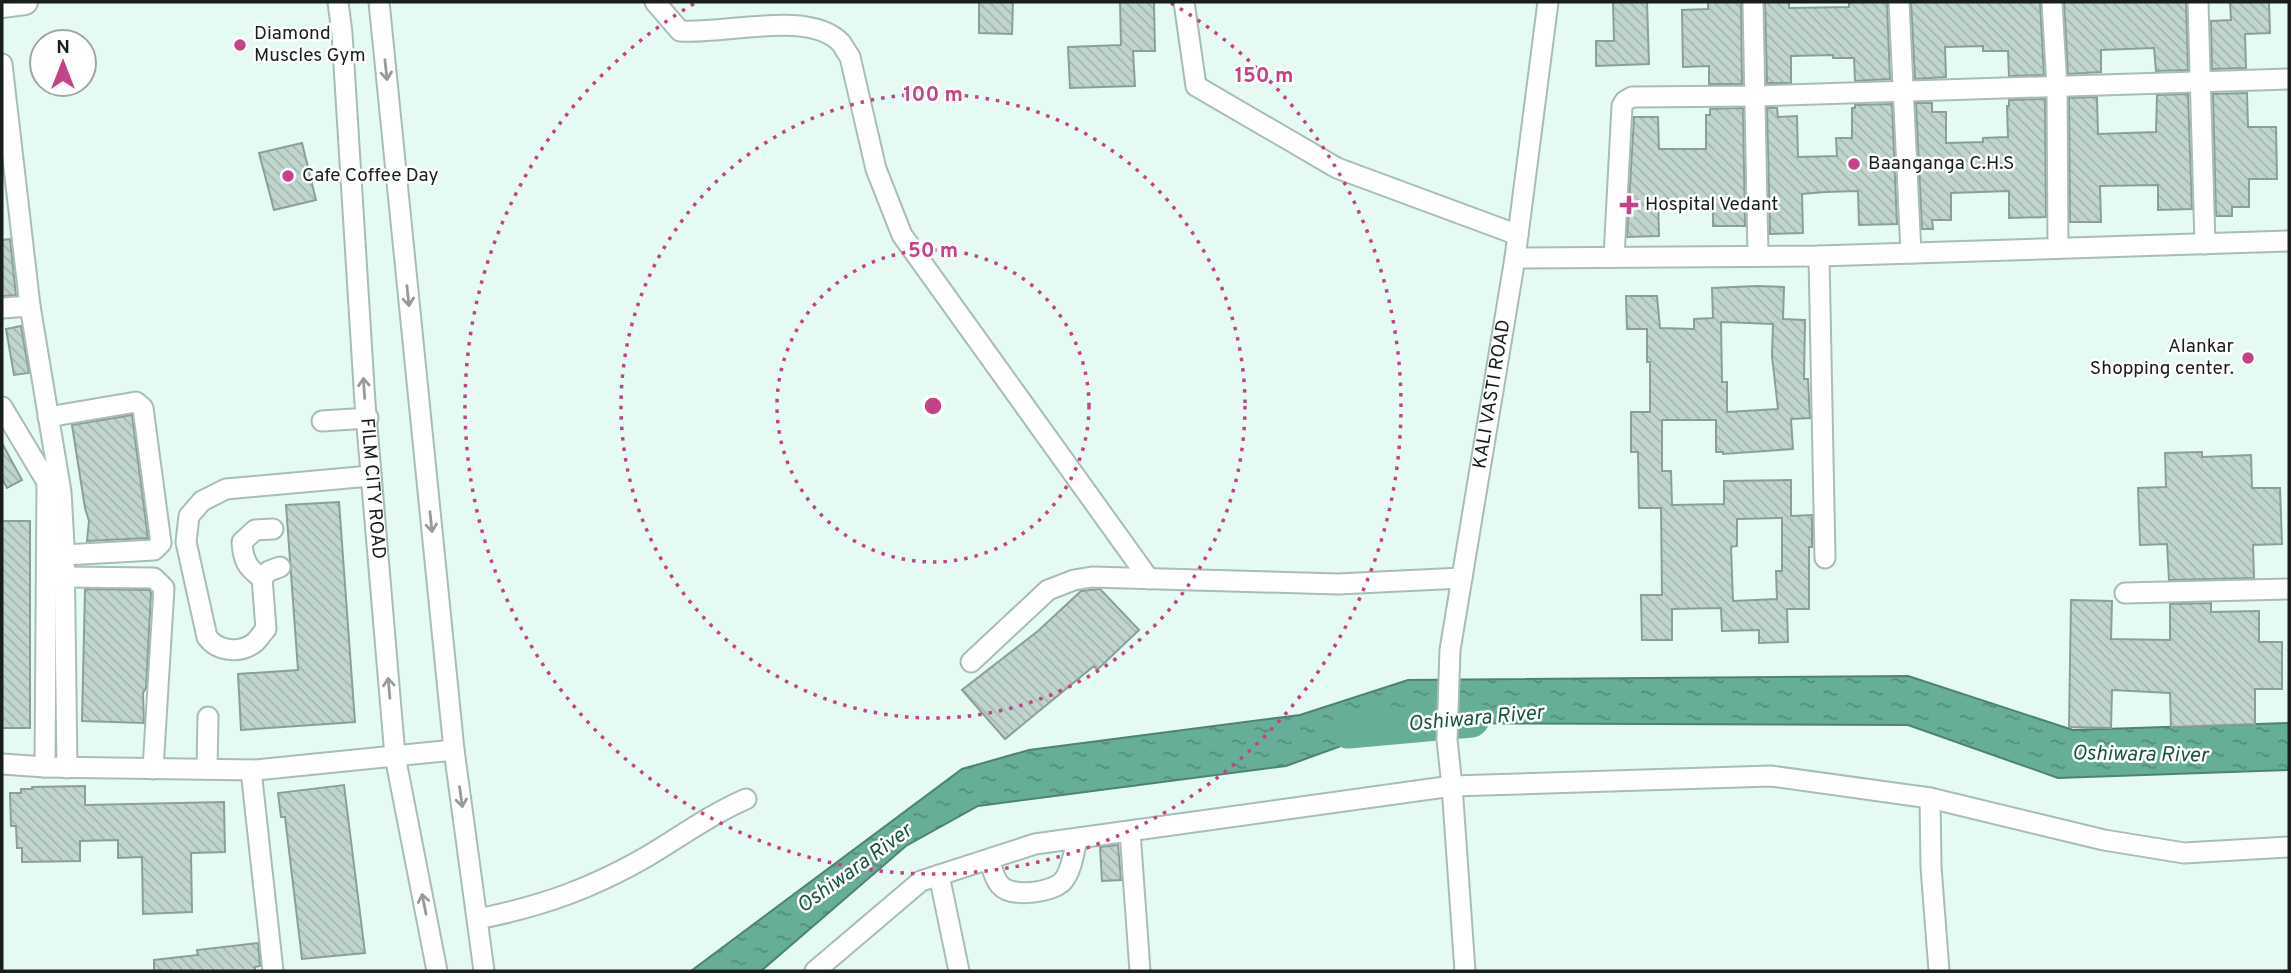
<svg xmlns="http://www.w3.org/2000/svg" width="2291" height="973" font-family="Overpass,sans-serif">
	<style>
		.water { fill: url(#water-ripples); stroke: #4e8372; stroke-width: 2 }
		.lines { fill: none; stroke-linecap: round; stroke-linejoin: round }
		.river { stroke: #66ae97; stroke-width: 37 }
		.building { fill: url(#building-back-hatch); stroke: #8b9f98; stroke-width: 2; fill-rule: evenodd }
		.minor-casing { stroke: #a8bdb5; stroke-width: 23 }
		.major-casing { stroke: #a8bdb5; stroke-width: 28 }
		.minor { stroke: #fff; stroke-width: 19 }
		.major { stroke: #fff; stroke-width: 24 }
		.oneway { stroke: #979a99 }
		.ring { fill: none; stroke: #c54288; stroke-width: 3.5; stroke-dasharray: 3.5 7 }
		.poi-dot { fill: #c54288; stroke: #fff; stroke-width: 2.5 }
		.labels { text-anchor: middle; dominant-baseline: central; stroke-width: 5; stroke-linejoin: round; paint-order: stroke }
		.poi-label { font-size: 19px; fill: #171e1c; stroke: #fff; text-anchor: start }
		.street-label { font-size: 19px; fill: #171e1c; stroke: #fff }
		.water-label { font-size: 21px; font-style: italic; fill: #175343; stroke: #fff }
		.centre { fill: #c54288; stroke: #fff; stroke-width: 3.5 }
		.ring-label { font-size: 21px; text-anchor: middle; font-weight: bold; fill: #c54288; stroke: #fff; stroke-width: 5; stroke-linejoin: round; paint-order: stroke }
	</style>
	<defs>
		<pattern id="water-ripples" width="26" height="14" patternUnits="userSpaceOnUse" patternTransform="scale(1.75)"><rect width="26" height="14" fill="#66ae97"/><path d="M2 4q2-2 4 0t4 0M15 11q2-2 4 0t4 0" fill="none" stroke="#538d7a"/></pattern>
		<pattern id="building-back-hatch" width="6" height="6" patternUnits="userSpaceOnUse" patternTransform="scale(1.75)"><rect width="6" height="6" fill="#c0d5cd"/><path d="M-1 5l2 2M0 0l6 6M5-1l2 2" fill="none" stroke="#a4b6af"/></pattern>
	</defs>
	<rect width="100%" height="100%" fill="#e4faf2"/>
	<path class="water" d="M1908 676 2073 730 2289 723V770L2058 778 1908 725 1404 723 1286 766 978 806 906 846 761 971H691L962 769 1029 750 1300 715 1408 680Z"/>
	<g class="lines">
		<path class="river" d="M1348 730 1471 719"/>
	</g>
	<path class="building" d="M979 2H1013L1012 34 979 33Z
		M1120 2H1154L1155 51H1133L1135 86 1070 88 1068 47 1121 45Z
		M1613 2H1647L1649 64 1596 66V41H1614Z
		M1708 2H1741L1742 84H1709V66L1683 67 1682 10 1708 9Z
		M1765 2H1789V8L1849 7V2H1887L1890 79 1855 81 1854 58H1833V55L1791 56V83H1767Z
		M1911 2H2040L2044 75 2009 76 2008 51H1983V46L1945 47 1946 77 1915 79Z
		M2064 2H2186L2188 70 2156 71 2154 48 2101 50V72L2068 74Z
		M2230 2H2269L2270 33 2245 34 2246 68 2212 69 2211 21 2231 20Z
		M2247 93 2248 127H2276L2277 179H2249V207H2232V216H2216L2213 94Z
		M2188 94 2192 209 2158 210V185L2100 186 2101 222H2070L2069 98 2097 97 2098 134 2156 132 2157 95Z
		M2045 99 2046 217 2009 218V191L1951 193V220H1932L1933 229H1922L1916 103H1932V112H1946V143L1983 142V138L2008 137 2007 106H2009V100Z
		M1892 104 1897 224 1859 225 1858 191 1825 192 1802 194 1803 233 1770 234 1767 108H1777L1778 117 1797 116 1798 157 1837 156 1836 138H1852V108H1855V105Z
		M1743 108 1745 226H1713V199H1658L1659 236 1627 237 1634 117H1658L1659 149H1706V115H1710V109Z
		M302 143 316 200 274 210 259 153Z
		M10 239 16 295 2 296V240Z
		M1757 286 1784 287 1783 319 1805 320 1804 379H1808L1810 418 1791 419 1793 449 1723 454V452H1716V420H1662V471H1671L1672 505 1724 504V481L1791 480V516L1812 515V547H1809V609H1787L1788 642 1759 643V630L1722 631 1721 608 1672 609V640H1642L1641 595H1662L1661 508H1639L1638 452H1631V412H1650V362H1647V329H1627L1626 296H1657L1660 328 1694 329V319L1713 318 1712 288ZM1721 322 1773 324 1772 356 1778 409 1727 412V382H1722ZM1782 518V571H1776L1777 599 1733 601 1731 547 1737 546V519Z
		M21 326 29 373 14 375 6 329Z
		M132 415 148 538 87 541 89 521 85 508 72 425Z
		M2 443 22 480 7 488 2 478Z
		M2202 452V457L2251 455 2252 488H2280L2282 544 2253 545 2254 578 2169 580 2167 544 2140 545 2138 488 2166 487 2165 453Z
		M339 502 355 722 241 730 238 674 298 670 286 505Z
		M2 521H30V728H2Z
		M85 589 149 590 151 593 146 688 143 693 144 723 82 721Z
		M1100 589 1139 630 1097 670 1094 666 1005 739 962 690 1038 631 1081 591Z
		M2071 600 2112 601 2111 639 2170 640V604L2211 603V612L2259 611V642H2282V689H2255V724L2171 727 2170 693 2112 690 2111 728 2069 727Z
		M344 785 365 953 302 959 285 817H281L278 793Z
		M85 786V805L224 802 225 852 191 853 192 912 143 914 142 857 118 858V840L80 841V861L22 862V848H17L16 826H11L10 793H21V789H32V787Z
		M1118 845 1121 880 1102 881 1100 847Z
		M258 943 260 966 255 967V971H154V960L198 955 197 950Z"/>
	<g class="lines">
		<defs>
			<g id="minor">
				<path id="s1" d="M338 2 342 33 365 403 395 756 437 971"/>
				<path d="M379 2 454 750 484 971"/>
				<path d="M655 2 680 31C723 35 809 9 841 43 844 47 847 53 850 57L876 169 902 235 1149 579"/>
				<path d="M1184 2 1196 86 1337 168 1518 235"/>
				<path d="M1753 2 1758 256"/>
				<path d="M1899 2 1911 253"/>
				<path d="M2052 2 2057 88 2058 248"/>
				<path d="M2198 2 2205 244"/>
				<path d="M2 64 30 306 61 492 64 544 67 768"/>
				<path d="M1819 256 1825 558"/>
				<path d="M1614 257 1622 106 1625 101 1632 97 1755 96 2289 79"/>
				<path d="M1515 258 1819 256 2289 241"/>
				<path d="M2 308 30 306"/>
				<path d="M2 407 47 482 45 767"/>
				<path d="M48 417 136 402 143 408 161 543 154 550 64 555"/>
				<path d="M322 421 368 418"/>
				<path d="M280 567 269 571 262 578 266 629C262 633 258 640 254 643 239 654 217 651 207 637L186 542 189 516 202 501 226 489 370 476"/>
				<path d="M65 577 154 578 164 588 153 769"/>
				<path d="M262 578C247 568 243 560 242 542L255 530 273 529"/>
				<path d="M2125 593 2289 589"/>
				<path d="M971 662 1048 590 1074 580 1092 577 1338 584 1462 578"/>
				<path d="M2 764 45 767 256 770 454 750"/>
				<path d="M207 769 208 717"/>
				<path d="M251 770 273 971"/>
				<path d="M1930 798 1931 867 1939 971"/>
				<path d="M1130 832 1140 971"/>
				<path d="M989 859C992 867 994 879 1000 885 1011 898 1052 893 1063 881 1072 870 1074 852 1077 839"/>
				<path d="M939 875 959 971"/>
				<path d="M478 919C542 906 591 889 648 856 680 837 711 814 746 799"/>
				<path d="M815 971 921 881 1035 844 1452 786 1771 776 1930 798 2104 840 2184 853 2289 847"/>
				<path id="s2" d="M1465 971 1452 786 1447 740 1450 650 1515 258 1548 2"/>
			</g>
			<path id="major" d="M2 5 25 2"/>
		</defs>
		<use href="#minor" class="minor-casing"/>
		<use href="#major" class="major-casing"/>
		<use href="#minor" class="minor"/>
		<use href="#major" class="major"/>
	</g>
	<defs><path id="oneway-shaft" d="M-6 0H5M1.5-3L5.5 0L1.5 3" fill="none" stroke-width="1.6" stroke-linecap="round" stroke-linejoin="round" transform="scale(1.75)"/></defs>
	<g class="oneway">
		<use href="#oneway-shaft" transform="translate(386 70) rotate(84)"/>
		<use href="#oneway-shaft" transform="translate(408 296) rotate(84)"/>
		<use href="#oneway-shaft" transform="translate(364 388) rotate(-94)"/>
		<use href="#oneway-shaft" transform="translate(431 522) rotate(84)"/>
		<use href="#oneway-shaft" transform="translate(389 688) rotate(-95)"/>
		<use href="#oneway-shaft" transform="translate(461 797) rotate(82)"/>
		<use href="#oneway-shaft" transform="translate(424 904) rotate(-101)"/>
	</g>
	<g class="ring">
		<circle cx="933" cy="406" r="156"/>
		<circle cx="933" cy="406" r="312"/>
		<path d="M1171 3A468 468 0 1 1 695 3"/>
	</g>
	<g class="poi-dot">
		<circle cx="240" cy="45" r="7"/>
		<circle cx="1854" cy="164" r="7"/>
		<circle cx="288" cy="176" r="7"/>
		<path d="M1625.5 194.5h7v7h7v7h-7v7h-7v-7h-7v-7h7z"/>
		<circle cx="2248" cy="358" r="7"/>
	</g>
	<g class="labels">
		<g class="poi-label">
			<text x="254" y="34">Diamond<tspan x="254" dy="22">Muscles Gym</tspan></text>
			<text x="1868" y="164">Baanganga C.H.S</text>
			<text x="302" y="176">Cafe Coffee Day</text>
			<text x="1645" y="205">Hospital Vedant</text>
			<text x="2234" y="347" text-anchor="end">Alankar<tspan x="2234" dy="22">Shopping center.</tspan></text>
		</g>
		<g class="street-label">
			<text stroke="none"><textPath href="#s2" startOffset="581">KALI VASTI ROAD</textPath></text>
			<text stroke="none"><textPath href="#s1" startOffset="488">FILM CITY ROAD</textPath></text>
		</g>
		<g class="water-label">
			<text transform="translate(1476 719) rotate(-5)">Oshiwara River</text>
			<text transform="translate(2140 755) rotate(1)">Oshiwara River</text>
			<text transform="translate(855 869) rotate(-36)">Oshiwara River</text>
		</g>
	</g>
	<circle cx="933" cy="406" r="10" class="centre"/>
	<g class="ring-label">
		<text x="1264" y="82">150 m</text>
		<text x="933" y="101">100 m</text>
		<text x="933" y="257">50 m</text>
	</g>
	<rect width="2291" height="973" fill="none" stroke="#171e1c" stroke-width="7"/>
	<g transform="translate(63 63)"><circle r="33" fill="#ffffff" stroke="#a2a5a4" stroke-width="2"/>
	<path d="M0-5L12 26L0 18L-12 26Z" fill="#c54288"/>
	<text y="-10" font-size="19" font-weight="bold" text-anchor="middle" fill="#171e1c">N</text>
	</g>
</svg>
